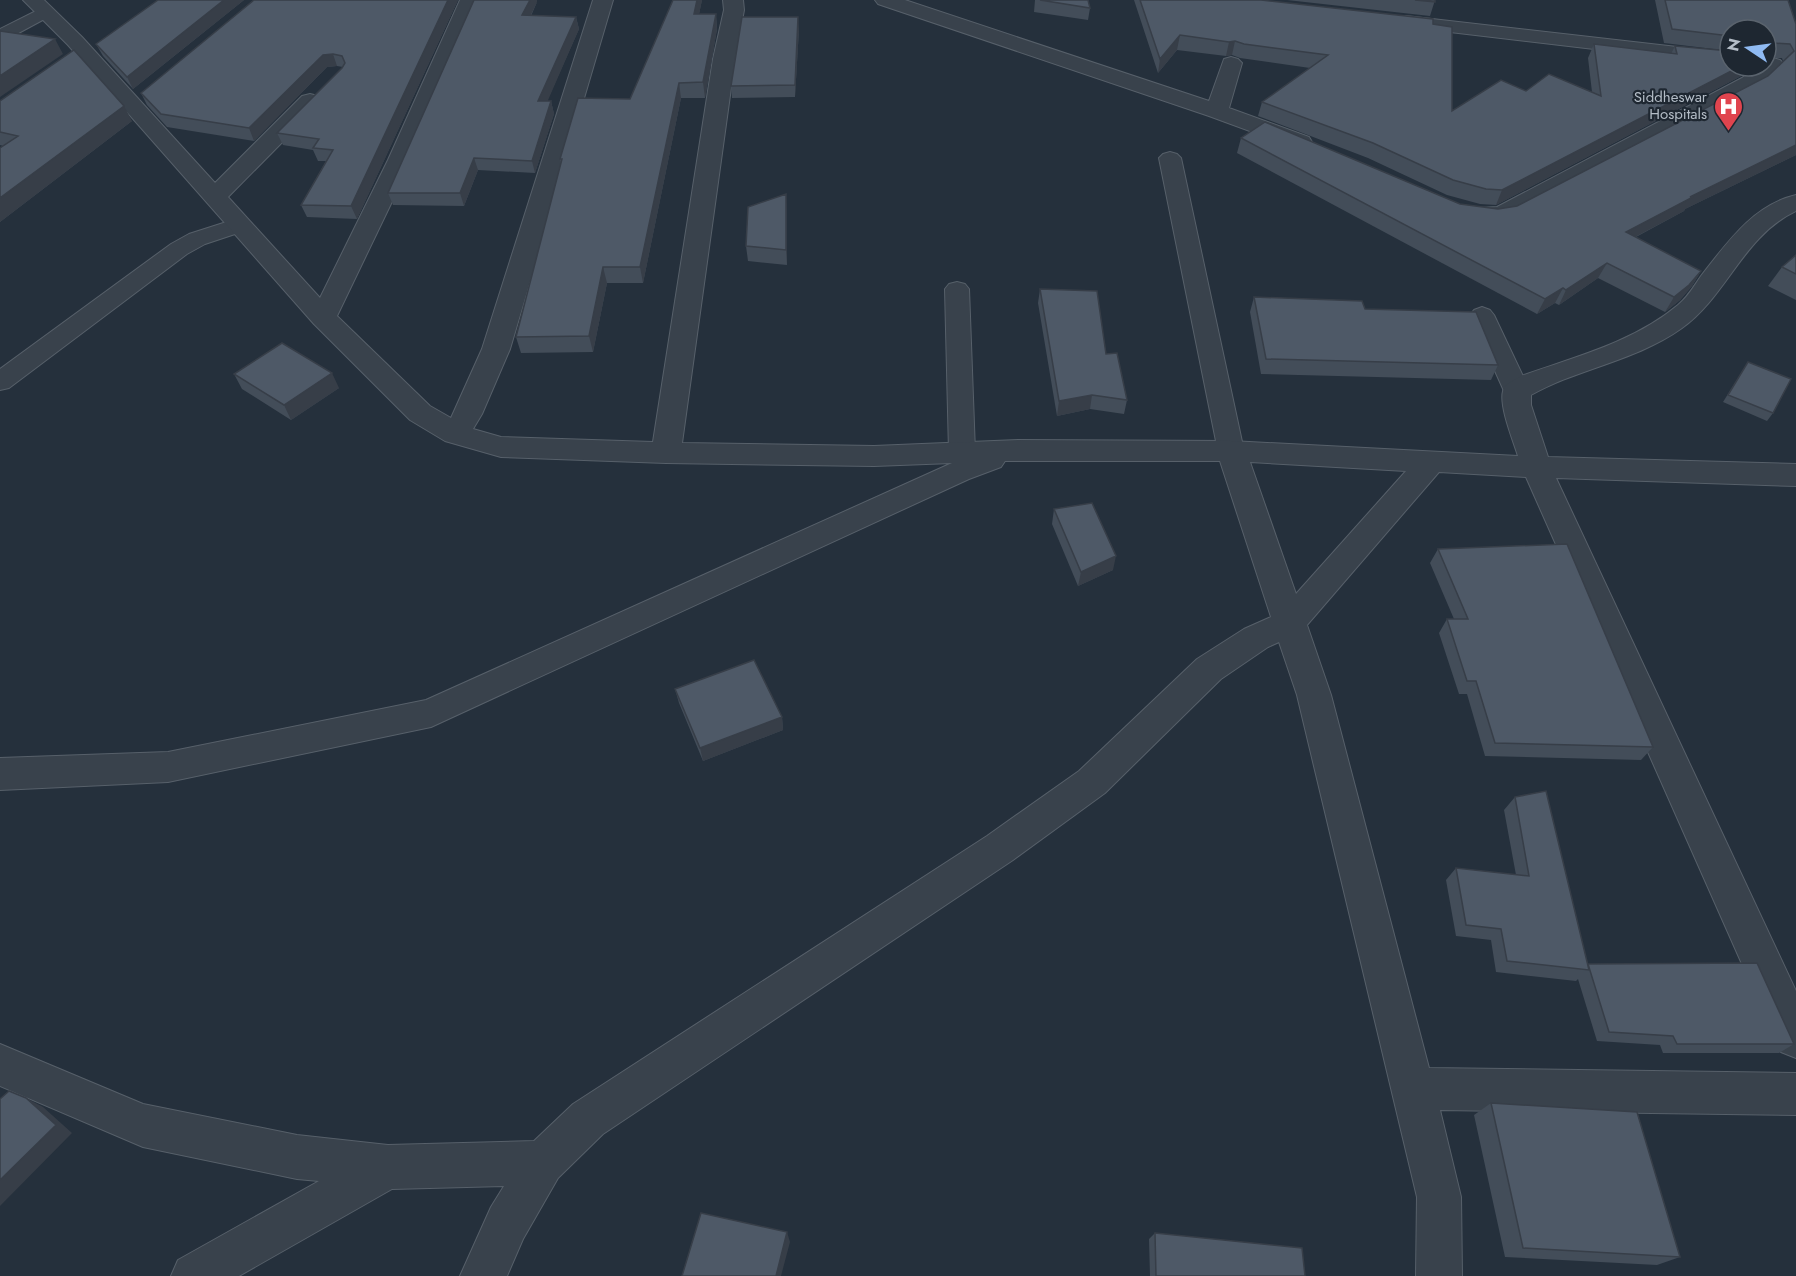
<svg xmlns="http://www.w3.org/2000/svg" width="1796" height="1276" font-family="Jost,sans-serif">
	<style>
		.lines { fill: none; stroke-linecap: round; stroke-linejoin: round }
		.service-casing { stroke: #57606a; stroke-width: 2 }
		.minor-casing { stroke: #57606a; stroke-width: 2 }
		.service { fill: #39424c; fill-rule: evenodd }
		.minor { fill: #39424c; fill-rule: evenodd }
		.wall { fill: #434d59 }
		.shaded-wall { fill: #373e48 }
		.building { fill: #4e5967; stroke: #373e48; stroke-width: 1.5 }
		.labels { text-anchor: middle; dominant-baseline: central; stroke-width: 4.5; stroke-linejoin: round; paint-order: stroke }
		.far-poi-label { font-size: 15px; fill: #b4bdc7; stroke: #1e2731; text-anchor: end }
	</style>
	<rect width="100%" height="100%" fill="#25303c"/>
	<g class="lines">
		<defs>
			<path id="service" d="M44 7 50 8 53 12 50 16 0 43V29Z
				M1170 152 1177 154 1181 158 1244 451 1240 458 1231 460 1222 458 1218 451 1159 158 1163 154Z
				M239 218 247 220 250 225 247 230 205 244 187 254 9 388 0 390V369L171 244 189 234Z
				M957 282 965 284 969 289 975 452 971 459 962 461 953 459 949 452 945 289 949 284Z
				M1482 307 1490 310 1494 315 1530 391 1526 397 1517 400 1508 397 1504 391 1470 315 1474 310Z"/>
			<path id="minor" d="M23 0H44L82 37 215 183 302 96 310 94 318 96 321 101 318 106 228 197 320 298 388 160 460 0H480L412 160 337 316 430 406 451 418 482 349 593 0H613L510 349 482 414 473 429 501 437 653 442 713 59 724 10 723 0H743L744 10 735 59 682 443 874 446 1019 440 1231 441 1518 456C1513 440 1499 406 1503 391 1505 383 1515 380 1521 376 1575 357 1634 342 1678 305 1688 297 1694 286 1701 276 1727 243 1753 205 1796 195V211C1743 236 1727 296 1682 328 1636 361 1579 368 1531 395V405L1548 457 1796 464V486L1556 478 1796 991V1058L1781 1052 1526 477 1439 472 1307 625 1331 695 1429 1068 1796 1073V1115L1440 1110 1461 1197 1462 1276H1416L1417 1197 1297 695 1279 642 1268 647 1221 679 1105 793 1013 860 603 1134 558 1178 523 1239 507 1276H460L491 1207 504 1186 392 1189 239 1276H171L178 1260 319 1181 297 1179 143 1147 0 1086V1044L143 1104 297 1135 388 1145 534 1141 573 1104 987 836 1079 771 1197 659 1244 629 1271 617 1220 461H1005L1001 467 969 479 431 727 168 782 0 790V758L168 752 426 700 952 463 874 466 666 463 501 457 445 441 410 420 314 324 68 45ZM1250 462 1406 471 1296 594Z
				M875 0H905L1209 101 1224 59 1231 57 1238 59 1242 63 1229 108 1309 137 1312 142 1309 147 1301 149 1293 147 1209 116 878 4Z
				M1406 16 1730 53V65L1399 26 1396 22 1399 18Z
				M1773 58 1780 60 1784 64 1758 88 1510 219 1501 221 1463 219 1460 214 1463 209 1497 207 1742 78 1758 66H1766V59Z"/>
		</defs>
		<use href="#service" class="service-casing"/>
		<use href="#minor" class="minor-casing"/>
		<use href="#service" class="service"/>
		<use href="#minor" class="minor"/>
	</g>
	<path class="wall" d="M158 0H244L133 89 103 56 96 44Z
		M458 0 357 219 307 217 301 205 326 161H318L313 150 283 145 277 133 343 67 337 66 327 67 254 141 167 127 147 105 141 93Z
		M673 0H702L699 14H716L717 29 705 98H681L643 283H607L593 352 521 353 516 337 561 164 560 159 630 99Z
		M1035 0H1088L1090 8 1088 20 1034 12Z
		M1134 0H1261L1433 24 1452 111 1526 91 1592 92 1588 58 1594 44 1671 54 1675 46 1741 76 1496 205 1480 204 1447 195 1368 158 1258 116 1262 102 1310 68 1240 58 1232 55 1226 56 1177 50 1158 73Z
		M1287 0H1435L1430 16Z
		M1655 0H1788L1796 24V155L1685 209 1684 211 1636 237 1701 271 1692 286 1680 300 1665 312 1598 278 1559 305 1555 303 1537 314 1237 153 1241 138 1460 204 1498 209 1517 206 1768 76 1783 61 1782 58H1767L1766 60V30H1730V51L1664 43Z
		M537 2 531 16 576 17 579 29 547 101H551L554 114 535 173 478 170 464 206 393 205 388 193Z
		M799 29 795 97 732 98 731 86Z
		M0 101 132 121 0 222V148L3 146 0 145Z
		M787 209V265L748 261 746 246Z
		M1796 255V300L1768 286 1782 267Z
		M1040 289 1106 354 1127 400 1124 414 1090 409 1057 416 1038 303Z
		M1254 297 1365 309 1498 365 1491 380 1261 374 1250 312Z
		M1748 362 1773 413 1767 421 1723 402Z
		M234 374 339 388 291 420 242 389Z
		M1054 509 1113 570 1078 586 1052 524Z
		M1438 549 1653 747 1641 760 1485 756 1467 694H1459L1439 633 1447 619H1454L1430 563Z
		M675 689 782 717 783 730 703 761 679 703Z
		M1515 797 1587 964H1588L1794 1044 1779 1053H1663L1660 1045 1597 1041 1578 979 1576 981 1496 972 1491 940 1456 936 1446 880 1456 868 1516 875 1504 810Z
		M1491 1103 1680 1257 1657 1265 1505 1257 1474 1115Z
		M1155 1233 1305 1276H1150L1149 1239Z"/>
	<path class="shaded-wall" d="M224 0H244L133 89 127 77Z
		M448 0H458L357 219 351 206Z
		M530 0H537V2L525 27 522 15Z
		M697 0H702L696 29 694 14Z
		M716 14 717 29 705 98 703 82Z
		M576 17 579 29 542 114 538 101Z
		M798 17 799 29 795 97V85Z
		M1180 35 1177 50 1158 73 1160 59Z
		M55 39 63 54 0 97V76Z
		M1235 41 1232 55 1226 56 1229 42Z
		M333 54 337 66 327 67 254 141 249 128 323 55Z
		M1741 66H1754L1741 76 1496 205 1502 190Z
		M679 83 681 98 643 283 640 267Z
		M551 101 554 114 535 173 532 161Z
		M124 106 132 121 0 222V198Z
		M1796 145V155L1685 209 1684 211 1618 246 1626 232 1690 197Z
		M474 158 478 170 464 206 460 193Z
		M786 194 787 209V265L786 250Z
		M1607 263 1598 278 1559 305 1566 290Z
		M603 267 607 283 593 352 589 336Z
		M1701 271 1692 286 1680 300 1665 312 1674 297Z
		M1563 288 1555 303 1537 314 1545 299Z
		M332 373 339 388 291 420 284 405Z
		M1092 395 1090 409 1057 416 1059 401Z
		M1116 556 1113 570 1078 586 1081 572Z
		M782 717 783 730 703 761 700 748Z
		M26 1098 43 1107 72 1133 0 1206V1180Z
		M787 1232 790 1242 781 1276H776Z"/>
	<path class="building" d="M158 0H224L127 77 96 44Z
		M254 0H448L351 206 301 205 333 150 313 148 319 139 277 133 342 68 345 63 342 56 333 54 323 55 249 128 161 114 141 93Z
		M474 0H530L522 15 576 17 538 101H551L532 161 474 158 460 193H388Z
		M673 0H697L694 14H716L703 82 679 83 640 267H603L589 336 516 337 562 159H560L578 98 630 99Z
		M1040 0H1088L1090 8Z
		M1140 0H1261L1433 19V24L1452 27V111L1501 80 1526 91 1549 74 1601 96 1594 44 1677 54 1675 46 1730 51V66H1741L1502 190 1486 189 1453 180 1373 143 1262 102 1328 55 1244 44 1235 41 1229 42 1180 35 1160 59Z
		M1415 0H1435V2Z
		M1665 0H1788L1796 24V145L1690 197H1693L1626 232 1701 271 1689 285 1674 297 1607 263 1566 290 1563 288 1545 299 1241 138 1265 122 1460 204 1498 209 1517 206 1768 76 1794 51 1790 44 1773 43 1772 49 1766 50V30H1730V36L1672 29Z
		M742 17H798L795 85 731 86Z
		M0 31 55 39 0 76Z
		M74 50 124 106 0 198V148L18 136 0 132V101Z
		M786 194V250L746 246 748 207Z
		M1796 255V274L1782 267Z
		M1040 289 1097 291 1106 354 1117 353 1127 400 1092 395 1059 401Z
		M1254 297 1362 301 1365 309 1476 312 1498 365 1266 359Z
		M282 343 332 373 284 405 234 374Z
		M1748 362 1791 379 1773 413 1728 395Z
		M1092 503 1116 556 1081 572 1054 509Z
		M1567 544 1653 747 1495 743 1476 681H1467L1447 619H1468L1438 549Z
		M754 660 782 717 700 748 675 689Z
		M1546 791 1589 970 1507 961 1501 929 1466 925 1456 868 1529 876 1515 797Z
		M1757 963 1794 1044H1677L1673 1036 1609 1032 1588 964Z
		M9 1091 26 1098 56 1125 0 1180V1099Z
		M1491 1103 1637 1112 1680 1257 1523 1248Z
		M701 1213 787 1232 776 1276H682Z
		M1155 1233 1302 1248 1305 1276H1156Z"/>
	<defs>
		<symbol id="hospital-pin" viewBox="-11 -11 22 30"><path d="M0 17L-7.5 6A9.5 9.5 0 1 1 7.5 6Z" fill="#e0444e" stroke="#1e2731"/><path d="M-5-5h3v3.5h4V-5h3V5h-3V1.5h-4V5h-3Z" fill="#fff"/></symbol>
	</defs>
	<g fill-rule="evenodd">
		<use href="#hospital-pin" x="1712" y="90" width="33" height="45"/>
	</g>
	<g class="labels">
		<g class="far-poi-label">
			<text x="1707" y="97">Siddheswar<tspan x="1707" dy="17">Hospitals</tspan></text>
		</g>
	</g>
	<g transform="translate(1748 48) rotate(283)"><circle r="28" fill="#1e2731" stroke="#5a636d" stroke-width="1.5"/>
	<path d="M0-4.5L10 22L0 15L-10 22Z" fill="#8fbaf2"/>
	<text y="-9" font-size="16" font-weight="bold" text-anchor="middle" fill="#b4bdc7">N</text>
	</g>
</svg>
